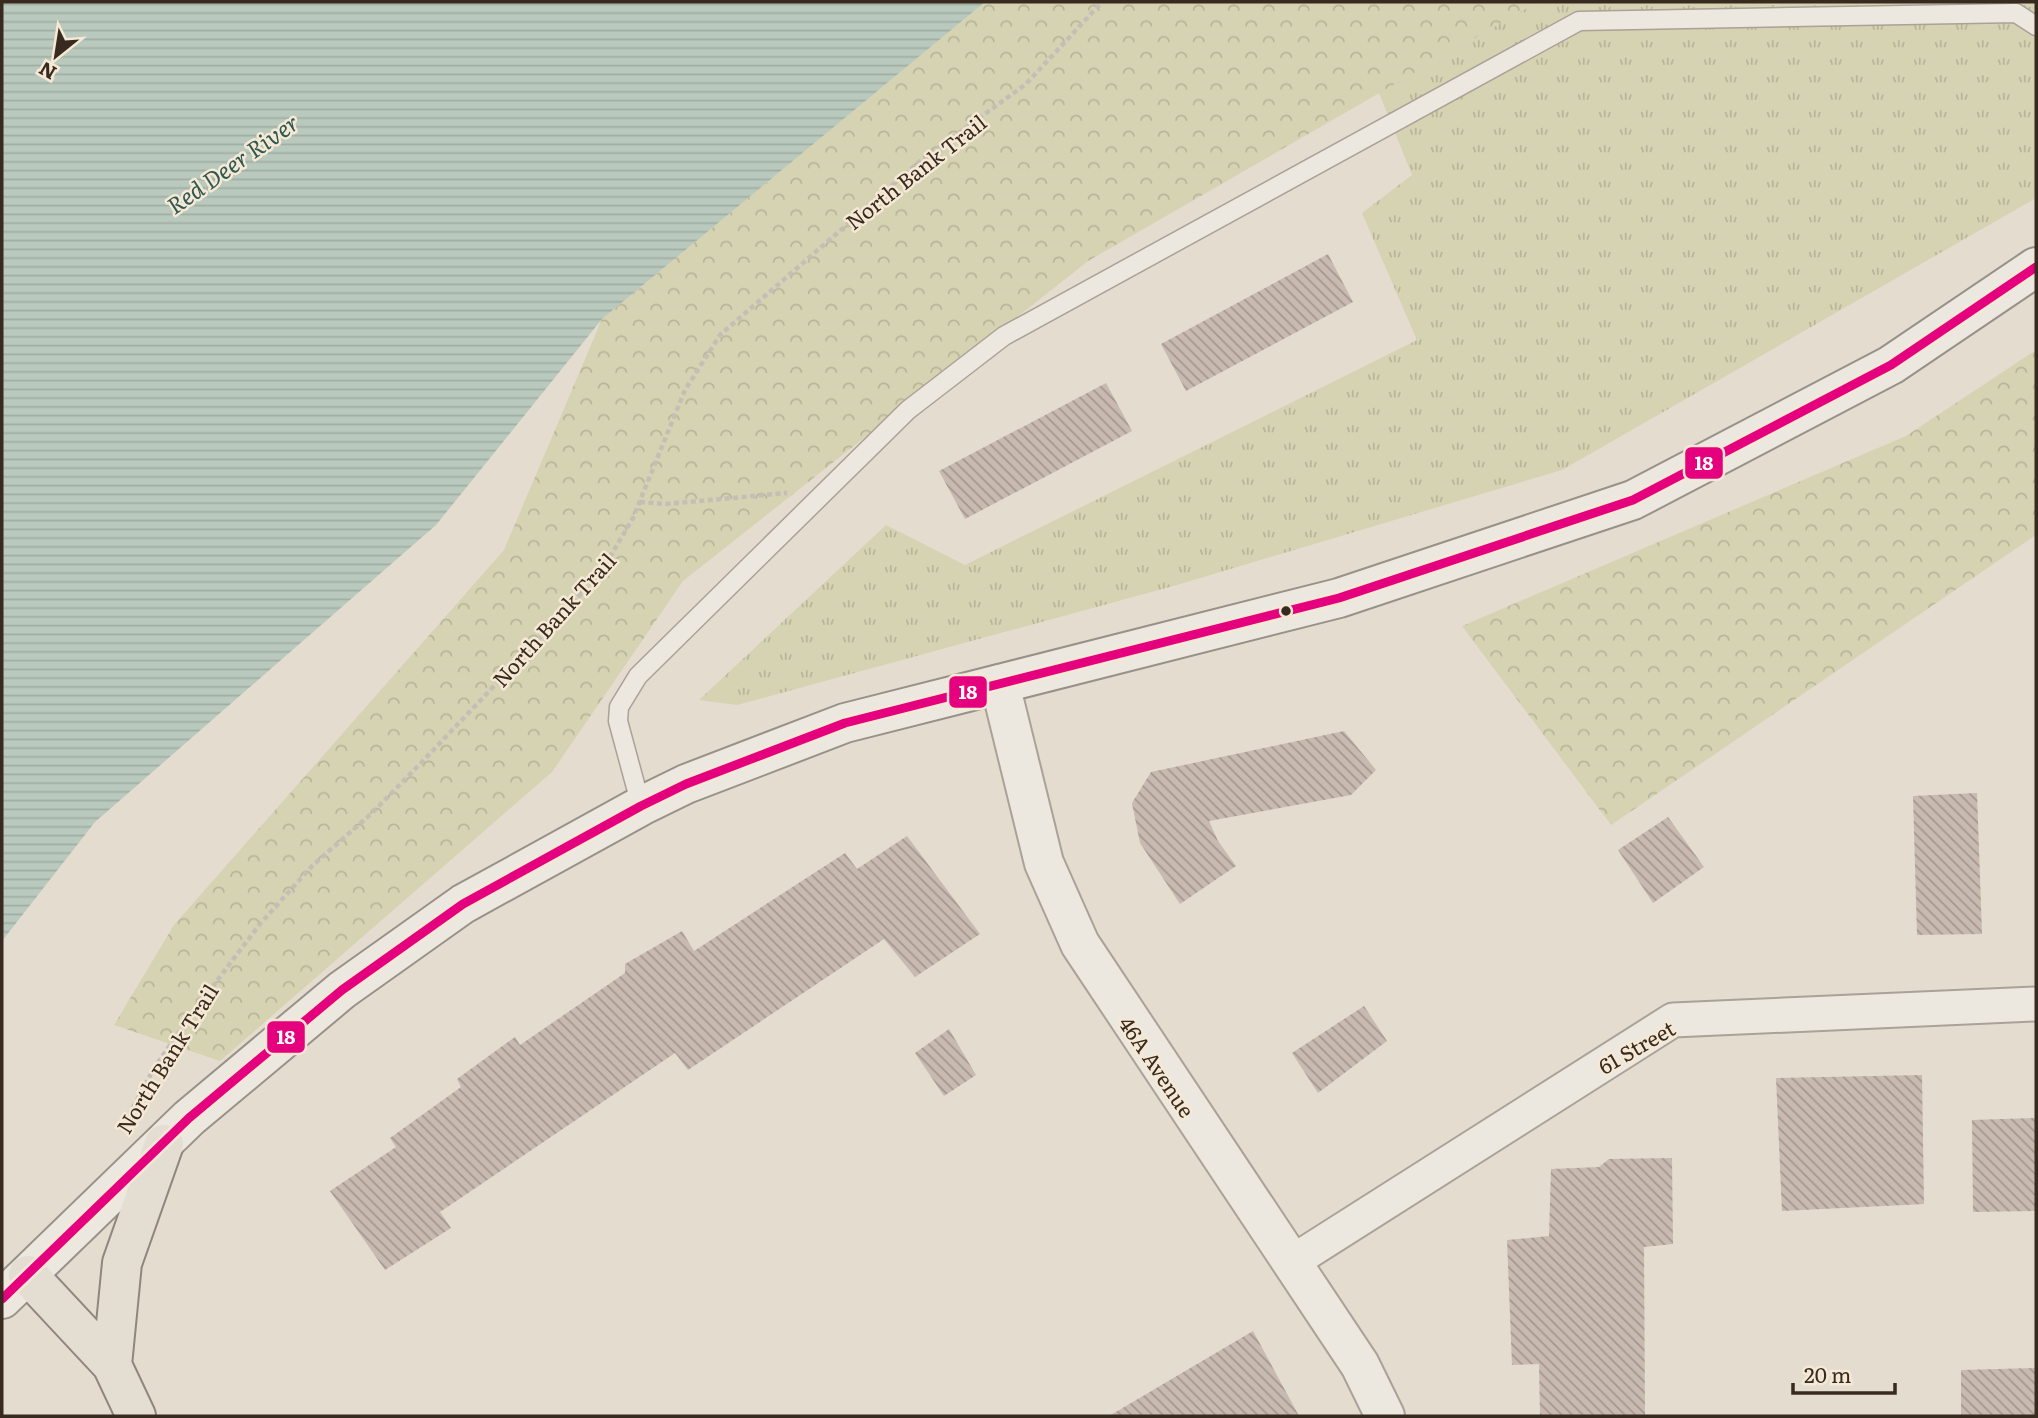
<svg xmlns="http://www.w3.org/2000/svg" width="2038" height="1418" font-family="Literata,serif">
	<style>
		.grass { fill: url(#grass-tufts) }
		.forest { fill: url(#forest-crowns) }
		.water { fill: url(#water-rules) }
		.building { fill: url(#building-back-hatch) }
		.lines { fill: none; stroke-linecap: round; stroke-linejoin: round }
		.service-casing { stroke: #aaa197; stroke-width: 21 }
		.minor-casing { stroke: #aaa197; stroke-width: 37 }
		.tertiary-casing { stroke: #aaa197; stroke-width: 42 }
		.secondary-casing { stroke: #999188; stroke-width: 42 }
		.primary-casing { stroke: #8f877e; stroke-width: 42 }
		.path { stroke: #c5beb7; stroke-width: 4.5; stroke-dasharray: 5 3.5; stroke-linecap: butt }
		.service { stroke: #ece8e0; stroke-width: 18 }
		.minor { stroke: #ece8e0; stroke-width: 33 }
		.tertiary { stroke: #ece8e0; stroke-width: 38 }
		.secondary { stroke: #ece8e0; stroke-width: 38 }
		.primary { stroke: #e4ddd2; stroke-width: 38 }
		.bus-1-casing { stroke: #f5e9d5; stroke-width: 14 }
		.bus-1 { stroke: #e5007d; stroke-width: 9 }
		.bus-dot { fill: #392a1f; stroke: #f5e9d5; stroke-width: 2.5 }
		.labels { text-anchor: middle; dominant-baseline: central; stroke-width: 5; stroke-linejoin: round; paint-order: stroke }
		.street-label { font-size: 21px; fill: #392a1f; stroke: #f5e9d5 }
		.water-label { font-size: 23px; font-style: italic; fill: #2f5852; stroke: #f5e9d5 }
		.line-badge { stroke: #f5e9d5; stroke-width: 2.5 }
		.badge-label { font-size: 19px; text-anchor: middle; font-weight: bold; fill: #fff }
	</style>
	<defs>
		<pattern id="grass-tufts" width="24" height="20" patternUnits="userSpaceOnUse" patternTransform="scale(1.75)"><rect width="24" height="20" fill="#d5d3b2"/><path d="M3 7l-1-3M5 7V3M7 7l1-3M15 17l-1-3M17 17v-4M19 17l1-3" fill="none" stroke="#b8b599"/></pattern>
		<pattern id="forest-crowns" width="20" height="18" patternUnits="userSpaceOnUse" patternTransform="scale(1.75)"><rect width="20" height="18" fill="#d5d3b2"/><path d="M2 6a3 3 0 1 1 6 0M12 15a3 3 0 1 1 6 0" fill="none" stroke="#b8b599"/></pattern>
		<pattern id="water-rules" width="6" height="5" patternUnits="userSpaceOnUse" patternTransform="scale(1.75)"><rect width="6" height="5" fill="#b9c9be"/><path d="M0 2.5h6" fill="none" stroke="#a0ada3"/></pattern>
		<pattern id="building-back-hatch" width="6" height="6" patternUnits="userSpaceOnUse" patternTransform="scale(1.75)"><rect width="6" height="6" fill="#c8bab0"/><path d="M-1 5l2 2M0 0l6 6M5-1l2 2" fill="none" stroke="#a3978f"/></pattern>
	</defs>
	<rect width="100%" height="100%" fill="#e4dccf"/>
	<path class="grass" d="M1553 2H2036V198L1562 470 1177 585 737 705 699 700 886 525 965 565 1417 340 1362 213 1412 175 1379 93 1532 5Z"/>
	<path class="forest" d="M985 2H1553L1532 5 1088 261 683 581 552 772 220 1061 114 1025 174 925 504 550 602 319Z
		M2036 350V535L1611 825 1462 626 1906 436Z"/>
	<path class="water" d="M2 2H985L602 319 436 525 95 822 2 941Z"/>
	<path class="building" d="M1328 254 1353 302 1186 391 1161 344Z
		M1106 383 1132 431 965 519 939 471Z
		M1344 731 1376 770 1351 795 1209 821 1218 841 1236 866 1180 904 1140 843 1132 803 1151 772Z
		M1977 793 1982 934 1917 935 1913 796Z
		M1668 817 1704 867 1653 903 1618 850Z
		M907 836 980 934 915 977 884 939 688 1070 675 1053 440 1212 451 1228 385 1270 330 1191 396 1147 390 1138 461 1087 457 1079 515 1037 520 1045 625 973V964L682 931 694 951 845 853 857 869Z
		M1364 1006 1387 1041 1318 1093 1292 1053Z
		M949 1029 976 1075 944 1096 915 1053Z
		M1922 1075 1924 1204 1782 1211 1776 1078Z
		M2036 1118V1211L1973 1212 1972 1120Z
		M1672 1158 1673 1244 1644 1247 1645 1416H1540L1539 1364 1512 1365 1507 1240 1549 1236 1551 1169 1599 1167 1609 1159Z
		M1253 1331 1299 1416H1109Z
		M2036 1368V1416H1961V1370Z"/>
	<g class="lines">
		<defs>
			<path id="service" d="M641 806 618 721 619 707 638 676 908 410 1004 336 1579 21 2016 13 2036 26"/>
			<path id="minor" d="M1292 1262 1673 1020 2036 1004"/>
			<path id="tertiary" d="M1000 684 1044 863 1080 944 1360 1365 1385 1416"/>
			<path id="secondary" d="M2 1299 189 1118 342 990 463 904 641 806 686 784 845 723 1339 598 1633 500 1891 365 2036 267"/>
			<path id="primary" d="M28 1275 112 1365 136 1416
				M112 1365 122 1263 164 1144"/>
		</defs>
		<use href="#service" class="service-casing"/>
		<use href="#minor" class="minor-casing"/>
		<use href="#tertiary" class="tertiary-casing"/>
		<use href="#secondary" class="secondary-casing"/>
		<use href="#primary" class="primary-casing"/>
		<path class="path" d="M640 502 666 504 787 493
			M121 1130 153 1070 188 1019 260 924 312 866 372 813 419 765 575 601 607 562 633 518 685 390 720 335 919 162 1026 84 1102 2"/>
		<use href="#service" class="service"/>
		<use href="#minor" class="minor"/>
		<use href="#tertiary" class="tertiary"/>
		<use href="#secondary" class="secondary"/>
		<use href="#primary" class="primary"/>
		<defs>
			<path id="bus-1" d="M2 1299 189 1118 342 990 463 904 641 806 686 784 845 723 1339 598 1633 500 1891 365 2036 267"/>
		</defs>
		<use href="#bus-1" class="bus-1-casing"/>
		<use href="#bus-1" class="bus-1"/>
	</g>
	<circle class="bus-dot" cx="1286" cy="611" r="6"/>
	<g class="labels">
		<g class="street-label">
			<text transform="translate(915 171) rotate(-38)">North Bank Trail</text>
			<text transform="translate(553 619) rotate(-48)">North Bank Trail</text>
			<text transform="translate(1636 1046) rotate(-30)">61 Street</text>
			<text transform="translate(166 1058) rotate(-58)">North Bank Trail</text>
			<text transform="translate(1158 1066) rotate(56)">46A Avenue</text>
		</g>
		<g class="water-label">
			<text transform="translate(232 163) rotate(-35)">Red Deer River</text>
		</g>
	</g>
	<g class="line-badge">
		<rect x="1684" y="446" width="40" height="34" rx="7" fill="#e5007d"/>
		<rect x="948" y="675" width="40" height="34" rx="7" fill="#e5007d"/>
		<rect x="266" y="1020" width="40" height="34" rx="7" fill="#e5007d"/>
	</g>
	<g class="badge-label">
		<text x="1704" y="470">18</text>
		<text x="968" y="699">18</text>
		<text x="286" y="1044">18</text>
	</g>
	<rect width="2038" height="1418" fill="none" stroke="#392a1f" stroke-width="7"/>
	<g transform="translate(56 56) rotate(210)" stroke="#f5e9d5" stroke-width="5" paint-order="stroke">
	<path d="M0-5L12 26L0 18L-12 26Z" fill="#392a1f"/>
	<text y="-10" font-size="19" font-weight="bold" text-anchor="middle" fill="#392a1f">N</text>
	</g>
	<path d="M1793 1383v10h102v-10" fill="none" stroke="#392a1f" stroke-width="3.5"/>
	<text x="1804" y="1383" font-size="21" fill="#392a1f" stroke="#f5e9d5" stroke-width="5" paint-order="stroke">20 m</text>
</svg>
